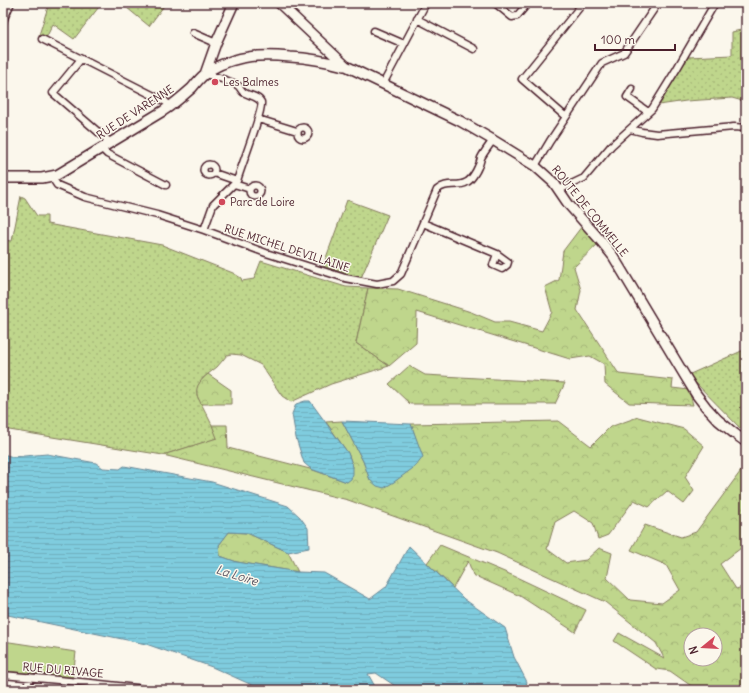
<svg xmlns="http://www.w3.org/2000/svg" width="749" height="693" font-family="Delius,sans-serif">
	<style>
		.grass { fill: url(#grass-dots); stroke: #847a5c }
		.forest { fill: url(#forest-crowns); stroke: #847a5c; fill-rule: evenodd }
		.garden { fill: #bfd68c; stroke: #847a5c }
		.water { fill: url(#water-rules); stroke: #6a8796 }
		.lines { fill: none; stroke-linecap: round; stroke-linejoin: round }
		.street-casing { stroke: #4a1f2b; stroke-width: 9 }
		.secondary-casing { stroke: #4a1f2b; stroke-width: 12 }
		.street { stroke: #fbf7ec; stroke-width: 6 }
		.secondary { stroke: #fbf7ec; stroke-width: 9 }
		.rail { stroke: #4a1f2b; stroke-width: 1.5 }
		.poi-dot { fill: #d1495b; stroke: #fbf7ec; stroke-width: 1.5 }
		.labels { text-anchor: middle; dominant-baseline: central; stroke-width: 3; stroke-linejoin: round; paint-order: stroke }
		.poi-label { font-size: 11px; fill: #4a1f2b; stroke: #fbf7ec; text-anchor: start }
		.street-label { font-size: 11px; fill: #4a1f2b; stroke: #fbf7ec }
		.water-label { font-size: 12px; font-style: italic; fill: #5a5361; stroke: #fbf7ec }
	</style>
	<defs>
		<pattern id="grass-dots" width="8" height="8" patternUnits="userSpaceOnUse"><rect width="8" height="8" fill="#bfd68c"/><path d="M2 2h.1M6 6h.1" fill="none" stroke="#a6b779" stroke-width="1.8" stroke-linecap="round"/></pattern>
		<pattern id="forest-crowns" width="20" height="18" patternUnits="userSpaceOnUse"><rect width="20" height="18" fill="#bfd68c"/><path d="M2 6a3 3 0 1 1 6 0M12 15a3 3 0 1 1 6 0" fill="none" stroke="#a6b779"/></pattern>
		<pattern id="water-rules" width="6" height="5" patternUnits="userSpaceOnUse"><rect width="6" height="5" fill="#7fccde"/><path d="M0 2.5h6" fill="none" stroke="#6fafbf"/></pattern>
	</defs>
	<rect width="100%" height="100%" fill="#fbf7ec"/>
	<filter id="ink" filterUnits="userSpaceOnUse"><feTurbulence type="fractalNoise" baseFrequency=".025" numOctaves="2"/><feDisplacementMap in="SourceGraphic" scale="8" xChannelSelector="R" yChannelSelector="G"/><feConvolveMatrix kernelMatrix="1 2 1 2 8 2 1 2 1" color-interpolation-filters="sRGB"/></filter>
	<g filter="url(#ink)">
		<path class="grass" d="M50 3H102L74 39 53 24 46 38 39 35 47 10Z
			M121 3H166L149 26Z
			M746 27V102L732 98 686 101 659 105 688 57 732 55V32L745 29Z
			M21 196 25 198 37 216H47V224L162 245 233 273 241 278 242 281 254 279 261 261 346 287 368 288 356 343 389 366 331 384 291 402 282 396 261 365 241 355 231 354 227 355 223 360 217 367 203 378 198 386 197 395 212 425 218 438 163 455 3 429V240L12 241Z
			M347 200 388 215 361 278 323 266Z
			M746 349V431L741 429 688 375Z"/>
		<path class="forest" d="M582 226 600 242 574 267 581 290 577 310 619 374 673 380 672 388 689 390 693 405 629 403 605 384 604 364 590 356 570 359 417 312 416 343 389 366 356 343 368 288 398 289 471 312 495 322H509L542 331 552 312 545 287 559 280 563 251Z
			M409 366 425 375 565 383 555 404H410L389 384Z
			M208 374 231 390V404H201C200 401 197 397 197 394 195 386 202 379 208 374Z
			M638 417 684 429 704 446 685 477 694 491 684 504 667 491 649 507 634 500 608 535 598 539 593 523 574 511 555 522 547 549 566 563 586 560 599 548 612 553 607 578 630 600 662 603 680 590 666 565 631 550 645 525 681 537 696 532 746 464V544L745 545 720 564 736 589 746 586V690H697L670 671 656 669 614 641 619 633 664 658 656 643 605 602 497 553 348 500 163 455 217 438 212 425H227L228 448 310 469 347 482 353 467 348 453 326 422 342 421 363 461 370 480 422 457 411 424 558 421 591 446 610 427ZM691 635H715V659H691Z
			M229 532 247 533 288 552 298 572 237 562 220 556 219 545Z
			M440 545 514 576 586 610 575 632 520 596 473 575 468 561 453 588 427 563Z"/>
		<path class="garden" d="M3 641 76 652 73 677 3 671Z"/>
		<path class="water" d="M305 401H310L348 453 353 467V474L351 479 347 482 311 469 304 463 296 438 292 414 296 404Z
			M342 421 411 424 423 457 416 466 394 482 384 488 377 486 370 480 363 461Z
			M3 454 13 457 47 454 96 463 103 468 120 469 124 466 212 482 288 506 300 517 308 528 309 548 288 552 247 533 229 532 219 545 220 556 237 562 298 572 324 573 370 599 386 587 409 546 464 599 505 628 514 657 527 682 525 688 526 690H401L376 673 368 674 377 690H263L212 667 146 644 3 614Z"/>
		<g class="lines">
			<defs>
				<path id="street" d="M495 3 512 17 517 16 528 3
					M417 19 474 49
					M374 31 404 44
					M193 33 216 43
					M42 39 166 102 170 107
					M81 59 53 93 111 143
					M383 84 426 3
					M632 89 627 97 648 112
					M566 117 522 79 583 3
					M258 119 297 131
					M297.5 133a5.5 5.5 0 1 1 11 0a5.5 5.5 0 1 1-11 0Z
					M630 129 642 132 657 134 734 127 746 128
					M101 148 107 154 166 185
					M203.5 170a5.5 5.5 0 1 1 11 0a5.5 5.5 0 1 1-11 0Z
					M535 166 550 141 602 63 624 53 658 3
					M214 173 237 181
					M51 176 57 185 85 197 157 215 204 230 266 253 345 278 377 284 393 281 401 274 437 190C446 181 458 188 467 182 471 180 476 172 478 167 480 164 480 161 481 158 484 152 489 146 493 140
					M234 184 250 189
					M249.5 191a5.5 5.5 0 1 1 11 0a5.5 5.5 0 1 1-11 0Z
					M559 190 584 178 611 146 652 109 676 70 715 3
					M423 223 497 254 493 265 502 269 507 265 508 262 497 254
					M204 230 213 205 237 181C240 170 264 108 261 102 258 96 250 96 245 93 241 92 241 87 237 85 228 80 215 77 205 74
					M3 675 91 683 136 688 145 690
					M27 690 29 677"/>
				<path id="secondary" d="M279 3 346 66 460 121 493 140 535 166 554 183 569 205 601 241 613 256 685 376 696 394 706 407 718 420 735 434 746 442
					M205 74 216 43 234 3
					M3 178H42L57 175 163 111C174 104 183 96 192 88 196 83 200 78 205 74 207 72 210 71 212 69 238 55 262 54 290 57 309 58 326 61 344 66"/>
			</defs>
			<use href="#street" class="street-casing"/>
			<use href="#secondary" class="secondary-casing"/>
			<use href="#street" class="street"/>
			<use href="#secondary" class="secondary"/>
			<path class="rail" d="M3 35 8 19 15 3"/>
		</g>
	</g>
	<g class="poi-dot">
		<circle cx="215" cy="82" r="4"/>
		<circle cx="222" cy="202" r="4"/>
	</g>
	<g class="labels">
		<g class="poi-label">
			<text x="223" y="82">Les Balmes</text>
			<text x="230" y="202">Parc de Loire</text>
		</g>
		<g class="street-label">
			<text transform="translate(135 112) rotate(-33)">RUE DE VARENNE</text>
			<text transform="translate(590 211) rotate(51)">ROUTE DE COMMELLE</text>
			<text transform="translate(287 248) rotate(18)">RUE MICHEL DEVILLAINE</text>
			<text transform="translate(63 670) rotate(5)">RUE DU RIVAGE</text>
		</g>
		<g class="water-label">
			<text transform="translate(237 575) rotate(17)">La Loire</text>
		</g>
	</g>
	<rect width="749" height="693" fill="none" stroke="#fbf7ec" stroke-width="16"/>
	<rect x="8" y="8" width="733" height="677" fill="none" stroke="#4a1f2b" stroke-width="1.5" filter="url(#ink)"/>
	<g transform="translate(703 647) rotate(252)"><circle r="19" fill="#fbf7ec" stroke="#b4a19f"/>
	<path d="M0-3L7 15L0 10L-7 15Z" fill="#d1495b"/>
	<text y="-6" font-size="11" font-weight="bold" text-anchor="middle" fill="#4a1f2b">N</text>
	</g>
	<path d="M595 44v6h80v-6" fill="none" stroke="#4a1f2b" stroke-width="2"/>
	<text x="601" y="44" font-size="12" fill="#4a1f2b" stroke="#fbf7ec" stroke-width="3" paint-order="stroke">100 m</text>
</svg>
